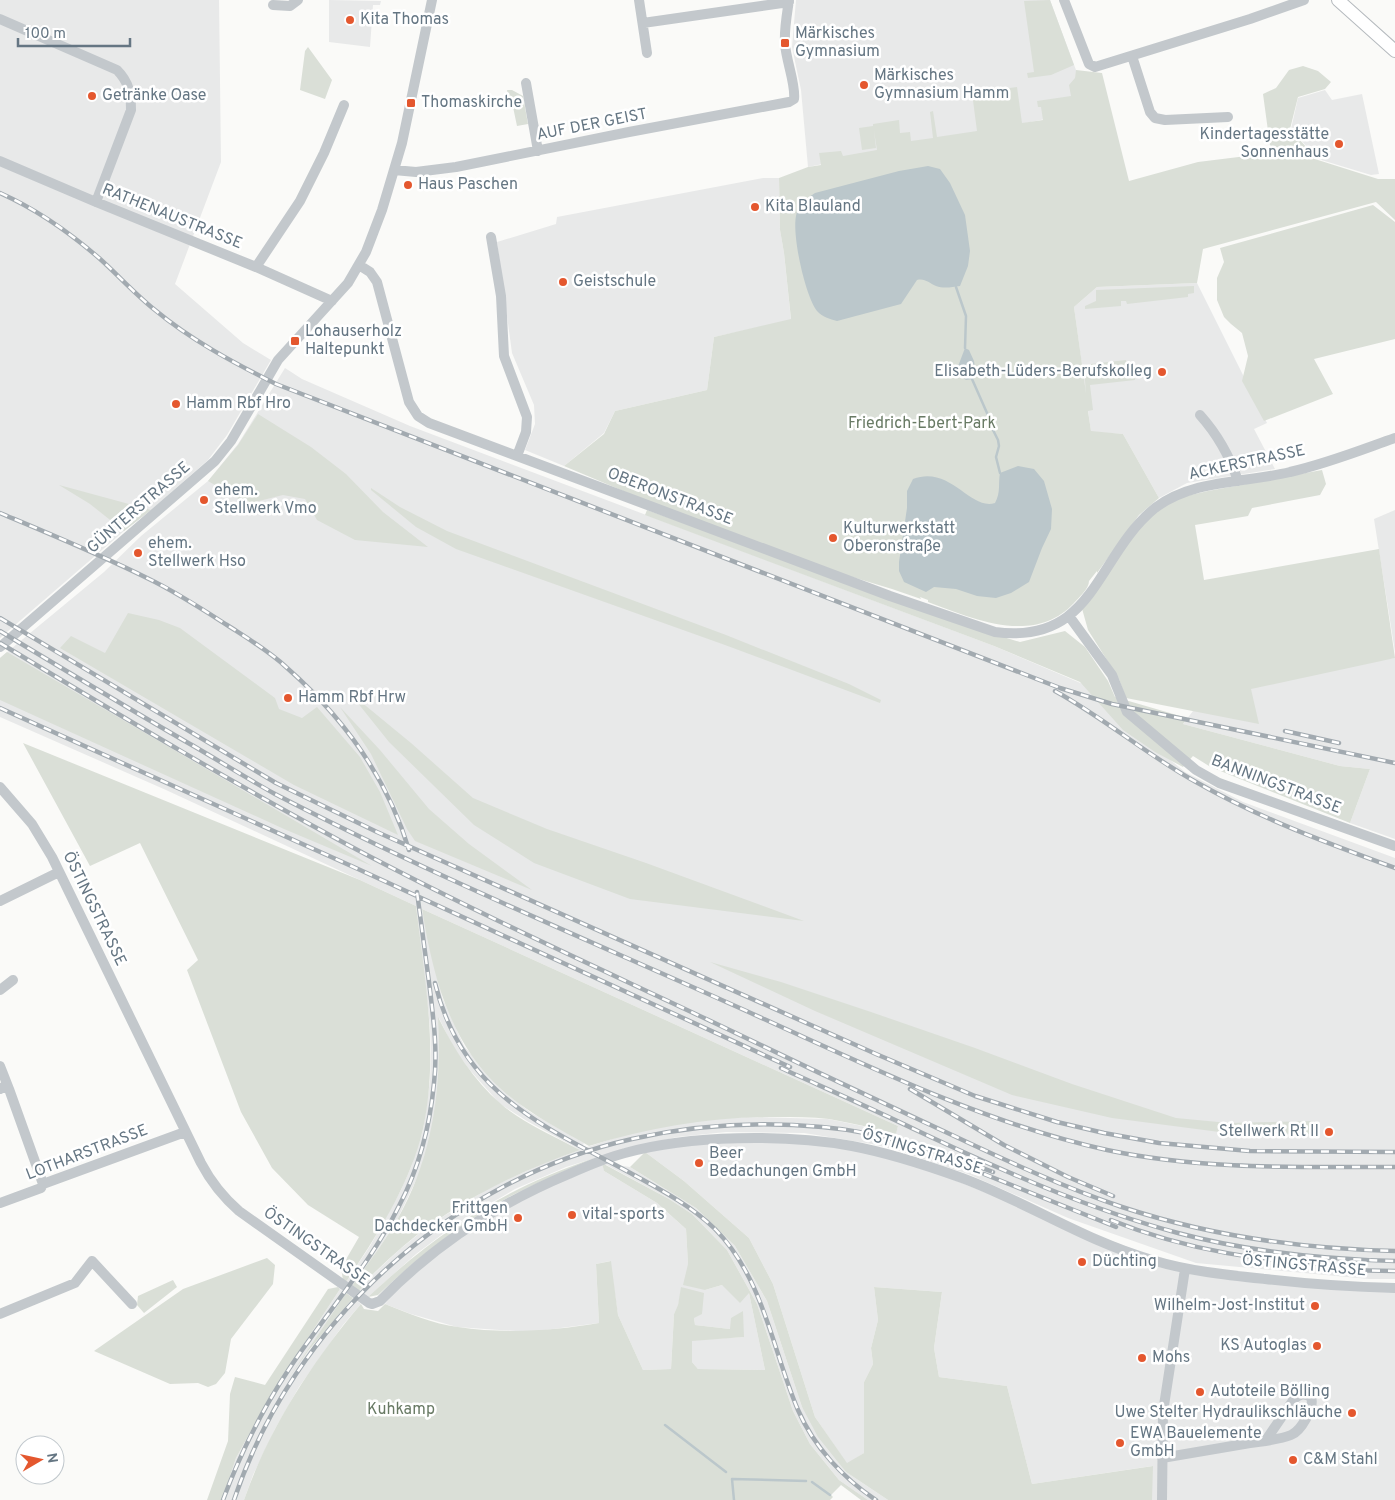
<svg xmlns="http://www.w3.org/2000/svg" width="1395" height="1500" font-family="Overpass,sans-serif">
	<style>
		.built { fill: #e8e9e9; fill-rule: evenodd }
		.green { fill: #dadfd7 }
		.water { fill: #bbc7cb }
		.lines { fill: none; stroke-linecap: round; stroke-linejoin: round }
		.stream { stroke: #bbc7cb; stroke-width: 2.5 }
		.major-casing { stroke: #b5babe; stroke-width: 14 }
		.minor { stroke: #c3c8cc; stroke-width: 10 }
		.major { stroke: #fff; stroke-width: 12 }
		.rail-casing { stroke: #a2aab0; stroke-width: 4.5 }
		.rail { stroke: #fff; stroke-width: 2.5; stroke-dasharray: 8; stroke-linecap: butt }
		.poi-dot { fill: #e4572e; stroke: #fff; stroke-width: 2 }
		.labels { text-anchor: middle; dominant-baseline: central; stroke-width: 5; stroke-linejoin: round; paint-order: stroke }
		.poi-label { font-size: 16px; fill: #657683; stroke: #fff; text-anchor: start }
		.street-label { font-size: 16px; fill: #657683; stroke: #fff }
		.park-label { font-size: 16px; fill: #687a64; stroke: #fff }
	</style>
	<rect width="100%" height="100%" fill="#fafaf8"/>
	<path class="built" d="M0 0H219L221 162 175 284 243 343 271 360 227 435 208 460 151 510 124 531 0 638Z
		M329 0 381 1 380 5H373L370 47 329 42Z
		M796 0H1050L1076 70 1075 113 808 167 801 90 792 47Z
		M1325 90 1332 100 1362 94 1379 174 1371 175 1318 159 1291 129 1298 98Z
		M763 178H779L780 230 784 253 791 320 714 337 707 390 615 411 604 433 564 466 525 450 535 424 534 405 512 353 497 242 556 224 557 217Z
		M1197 283 1267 423 1254 429 1275 469 1187 483 1159 498 1123 434 1091 432 1074 307 1097 287Z
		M285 368 302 379 410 426 994 646 1111 696V711L1185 772 1243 802 1395 858V1279H1369L1196 1263 1068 1218 968 1174 900 1151 872 1144 804 1133 726 1132 677 1137 611 1153 566 1167 515 1189 471 1215 448 1230 416 1254 368 1297 359 1291 367 1280 399 1250 431 1224 489 1188 548 1161 580 1150 527 1121 500 1104 468 1068 452 1045 439 1018 440 1047 437 1103 431 1134 420 1172 398 1218 382 1244 352 1286 346 1282 370 1246 401 1190 411 1167 423 1130 430 1081 431 1051 430 1027 416 906 166 790 0 717V658L104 572 141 536 208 481 238 444ZM422 909 898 1126 896 1133 828 1119 747 1117 711 1119 669 1125 627 1134 581 1149 584 1143 530 1112 502 1090 464 1046 442 997Z
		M1395 510V652L1374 519Z
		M1395 658V839L1350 823 1370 769 1340 766 1183 724 1216 681Z
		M807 1140 904 1160 1037 1213 1197 1273 1395 1289V1500H1152V1466L1032 1484 1007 1386 939 1377 934 1348 942 1292 874 1287 878 1320 871 1348 873 1364 864 1382V1453L847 1464 815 1417 773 1284 749 1238 684 1181 645 1152 679 1145Z
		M602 1163 630 1167 696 1208 735 1246 767 1301 802 1407 846 1472 888 1500H868L839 1480 810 1444 793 1411 757 1304 727 1250 692 1214 669 1199 603 1163 604 1171 657 1203 686 1229 688 1264 705 1290 722 1285 749 1293 765 1370 698 1369 692 1362V1340L744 1337 730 1329 695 1325 694 1318 682 1287 678 1306 674 1314 671 1369 643 1370 618 1315 610 1261 596 1264 599 1323 530 1332 457 1327 411 1314 385 1304 401 1284 484 1217Z
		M340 1289 346 1293 301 1360 353 1298 361 1304 343 1325 299 1387 275 1429 253 1475 244 1500H222L236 1458 270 1396Z"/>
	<path class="green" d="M1050 0 1074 65 1051 75 1028 78 1027 73 1034 72 1024 1Z
		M308 47 332 80 325 99 300 90 305 51Z
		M1303 66 1318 71 1331 82 1325 89 1298 97 1290 129 1318 160 1378 179H1395V220L1376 202 1203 249 1197 283 1097 287 1074 307 1086 393 1084 368H1091V364L1126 360 1128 369H1134L1135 380 1090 385 1093 410 1088 411 1091 431 1123 434 1159 498 1139 515 1097 573V571L1089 581C1089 589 1079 597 1074 603 1034 646 974 619 928 602V600L920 597 921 599 892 589 763 550 564 466 604 434 615 411 707 390 714 337 791 319 784 253 780 230 779 178 808 167 821 165 819 153 841 151 843 156 877 150 874 131 876 148 862 150 859 128 873 126V124L899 120 900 133 910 132 911 141 933 138 930 112 933 111 937 137 977 131 972 93 1017 87 1022 123 1043 120 1041 107H1038L1037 101 1071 96 1069 85 1075 78 1076 70 1102 73 1129 181 1198 162 1271 153 1263 94 1276 88 1289 70Z
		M507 90H512L523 96 528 124 517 126 513 107 510 108Z
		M1373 205 1395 222V339L1314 359 1333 394 1264 421 1242 381 1248 356 1242 333 1231 324 1224 317 1217 300V278L1224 262 1220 248Z
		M1194 286V293L1188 294V297L1127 304 1126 301H1121V306L1085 309V306L1096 301V290Z
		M258 414 311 447 346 474 383 512 428 547 355 540 317 520 305 499 283 495 247 504 208 481 238 445Z
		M1322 470 1326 484 1320 495 1252 508 1248 516 1195 525 1204 580 1379 549 1395 658 1251 689 1259 724 1126 698 1119 679 1088 630 1081 605 1128 539 1165 501 1208 491Z
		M59 485 151 510 124 531 90 504Z
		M371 488 400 507 447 531 726 635 849 684 881 700 880 703 725 645 456 549 416 527 371 490Z
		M647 510 855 584 974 628 1020 642 1065 631 1085 647 1108 681 1115 697 1187 718 1183 724 1340 766 1370 769 1350 823 1230 775 1209 766 1193 756 1183 767 1155 752 1123 730 1080 682 994 646 645 515Z
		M128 613 159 620 180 628 275 698 279 709 302 718 317 707 360 757 380 792 398 835 294 785 60 648 71 636 105 653Z
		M7 652 372 866 284 829 0 700V658Z
		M349 692 411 743 473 798 547 829 646 863 804 921 630 899 534 863 474 825 389 742Z
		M340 707 380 750 429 809 469 844 532 890 415 841 407 829 371 754Z
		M23 743 360 880 416 906C425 980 439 1055 423 1129 410 1185 377 1235 346 1282L343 1280 341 1268 359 1237 308 1205 272 1168 241 1112 187 970 198 960 140 843 90 866Z
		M422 909 898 1126 896 1134C874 1128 851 1123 829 1119 812 1117 793 1117 776 1117 710 1117 652 1127 589 1146 559 1129 528 1113 502 1090 449 1042 433 976 422 909Z
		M710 962 781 982 871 1012 975 1048 1072 1084 1176 1118 1229 1123 1313 1121 1314 1134 1227 1133 1112 1118 1012 1095 815 1011Z
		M438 1017C454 1049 473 1080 501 1104 523 1123 554 1136 580 1150 511 1174 444 1208 390 1258 379 1268 368 1278 359 1291L352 1286C367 1264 384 1243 397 1220 433 1157 442 1087 438 1017Z
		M645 1152 684 1181 749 1238 773 1284 815 1417 847 1463 864 1453V1382L873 1364 871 1348 878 1320 874 1287 942 1292 934 1348 939 1377 1007 1386 1032 1484 1153 1466 1152 1500H888L846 1472 818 1437 802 1407 767 1301 735 1246 696 1208 630 1167Z
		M594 1158C563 1172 530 1185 500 1202 455 1228 416 1259 378 1295L368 1297C439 1231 501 1190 594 1158Z
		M602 1163 669 1199 692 1214 727 1250 757 1304 793 1411 810 1444 839 1480 868 1500H861L841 1485 831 1495 833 1497 830 1500H244C269 1428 312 1362 361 1304L364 1309 378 1311 385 1304C408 1313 433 1324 458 1327 505 1334 552 1331 599 1323L596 1264 611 1261 618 1315 643 1370 671 1369 674 1314 678 1305 681 1287 704 1293 702 1314 694 1318 695 1325 730 1329 731 1318 743 1311 744 1337 692 1341V1362L698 1369 765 1370 749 1293 740 1303 722 1285 705 1290 683 1285 688 1264 686 1229 657 1203 604 1171Z
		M267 1258 275 1265 273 1284 231 1339 225 1373 216 1384 208 1387 198 1383 170 1384 94 1351 183 1289Z
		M173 1280 177 1287 144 1313 137 1305 138 1296Z
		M338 1287 340 1289 270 1396 236 1458 222 1500H207L228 1441 230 1394 235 1377 265 1385 328 1289Z
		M346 1293 353 1298 308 1351 288 1379Z"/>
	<path class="water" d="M928 166 940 169 950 183 965 215 970 251 968 266 960 286C952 287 944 289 936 286 929 283 925 278 917 280L901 304 837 321C830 319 822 317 817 311 805 295 792 236 796 216 797 206 806 199 815 193L899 171Z
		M965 348 969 350 974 361 976 374 972 379 966 380 959 375 957 369Z
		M1018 466 1034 469 1044 481 1052 509 1051 529 1042 548 1029 582 1011 593 996 598 977 596 956 589 934 587 926 592 904 582 899 571V562L907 508V491L913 479C951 465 970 511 995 503 1001 492 998 484 1000 473Z"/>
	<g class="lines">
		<path class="stream" d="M956 287 966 316 965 348
			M972 379 987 413 992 428 998 440 999 446 996 457 1000 473
			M665 1425 726 1472
			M812 1482 830 1495
			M734 1500 732 1479 806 1481"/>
		<defs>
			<path id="major" d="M1338 0 1395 51"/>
		</defs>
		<use href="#major" class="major-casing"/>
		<path class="minor" d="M639 0 647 53
			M1064 0 1089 64 1095 67 1250 19 1304 0
			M273 5 290 6 298 0
			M0 19 117 70C129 82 131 94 131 110L96 202
			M643 23 789 2
			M1132 56 1150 112 1155 118 1165 120 1228 117
			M526 83 538 151
			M0 161 96 202 256 267 332 301
			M394 170 416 172 456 167 629 132 789 102 794 99C796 85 786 60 785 44 784 29 787 14 789 0
			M491 237 501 296 504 356 527 417 526 432 517 456
			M359 265 370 272 377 282 409 402 418 416 429 423 890 596 995 632C1095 645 1095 557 1155 508 1193 479 1246 483 1290 472 1326 464 1361 450 1395 438
			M256 267 300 201 324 153 344 105
			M1200 415C1217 434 1230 457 1238 481
			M1069 616 1112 675 1127 712 1196 770 1219 783 1395 846
			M0 647 215 461 231 441 278 360 348 283 366 252 382 210 402 143 432 0
			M0 787 32 824 52 857 201 1163C211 1182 223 1197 239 1211L369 1303 372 1304 380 1301C434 1245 497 1204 569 1174 587 1166 605 1158 625 1153 690 1135 785 1134 852 1146 889 1153 926 1165 962 1178 1027 1202 1085 1241 1152 1260 1188 1271 1227 1275 1265 1279 1308 1284 1351 1287 1395 1288
			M0 901 59 872
			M0 990 13 980
			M0 1066 9 1089
			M0 1089 3 1087 9 1089 43 1184
			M0 1203 41 1188 43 1184 185 1132
			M0 1314 75 1283 92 1261 132 1304
			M1162 1458C1191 1453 1220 1448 1250 1443 1263 1441 1279 1440 1291 1435 1301 1431 1315 1407 1311 1397 1304 1393 1300 1394 1294 1399L1266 1440
			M1162 1500 1163 1412 1185 1269"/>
		<use href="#major" class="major"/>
		<defs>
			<path id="rail" d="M0 193C36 209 69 232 99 258 118 275 135 294 155 310 191 340 234 363 276 384L1060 688 1112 704 1395 763
				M0 513C50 534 101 555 149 579 176 592 202 609 227 625 247 638 269 651 286 667 343 717 387 777 409 850
				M0 618 276 783 377 832 876 1054 975 1096 1057 1122 1104 1133 1159 1143 1250 1151 1395 1152
				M0 631C63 669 126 707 190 744 218 760 246 778 275 794 421 870 574 934 724 1001 848 1056 974 1121 1107 1150 1201 1170 1299 1167 1395 1167
				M0 643C121 716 242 789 367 855 483 916 603 970 721 1026 798 1063 874 1099 952 1135 1007 1161 1063 1187 1122 1207 1210 1236 1302 1249 1395 1251
				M1055 691C1104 718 1147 755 1196 782 1259 818 1327 843 1395 868
				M0 708 358 869 790 1067
				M1285 731 1339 743
				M435 983C462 1094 542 1125 634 1175 663 1191 691 1206 715 1229 764 1279 772 1349 798 1410 814 1447 843 1478 876 1500
				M781 1068C827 1089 873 1109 918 1131 1003 1171 1088 1209 1178 1233 1249 1252 1322 1259 1395 1261
				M910 1089 1004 1145 1068 1177 1113 1196
				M984 1174 1116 1227
				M1111 1220C1187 1251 1266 1262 1348 1266
				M1340 1270 1395 1271
				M223 1500C240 1454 262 1410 289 1369 324 1316 371 1263 399 1206 419 1168 430 1126 434 1083 438 1050 433 1015 429 982 425 952 421 922 417 892
				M234 1500C293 1324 449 1180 632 1139 694 1125 758 1121 822 1127 881 1132 938 1151 993 1172"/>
		</defs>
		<use href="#rail" class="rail-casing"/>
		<use href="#rail" class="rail"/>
	</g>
	<g class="poi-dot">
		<circle cx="350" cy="20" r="5"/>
		<rect x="780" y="38" width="10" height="10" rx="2.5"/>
		<circle cx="864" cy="85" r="5"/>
		<circle cx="92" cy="96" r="5"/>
		<rect x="406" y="98" width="10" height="10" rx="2.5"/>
		<circle cx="1339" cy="144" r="5"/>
		<circle cx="408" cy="185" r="5"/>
		<circle cx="755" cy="207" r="5"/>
		<circle cx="563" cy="282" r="5"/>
		<rect x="290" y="336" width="10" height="10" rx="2.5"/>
		<circle cx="1162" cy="372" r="5"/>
		<circle cx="176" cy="404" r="5"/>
		<circle cx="204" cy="500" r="5"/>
		<circle cx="833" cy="538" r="5"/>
		<circle cx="138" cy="553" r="5"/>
		<circle cx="288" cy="698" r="5"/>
		<circle cx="1329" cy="1132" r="5"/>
		<circle cx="699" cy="1163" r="5"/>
		<circle cx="572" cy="1215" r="5"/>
		<circle cx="518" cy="1218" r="5"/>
		<circle cx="1082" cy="1262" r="5"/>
		<circle cx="1315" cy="1306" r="5"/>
		<circle cx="1317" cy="1346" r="5"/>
		<circle cx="1142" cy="1358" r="5"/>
		<circle cx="1200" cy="1392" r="5"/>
		<circle cx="1352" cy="1413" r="5"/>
		<circle cx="1120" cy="1443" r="5"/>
		<circle cx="1293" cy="1460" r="5"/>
	</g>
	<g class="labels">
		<g class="poi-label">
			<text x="360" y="20">Kita Thomas</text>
			<text x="795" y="34">Märkisches<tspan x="795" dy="18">Gymnasium</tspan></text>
			<text x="874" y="76">Märkisches<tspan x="874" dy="18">Gymnasium Hamm</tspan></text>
			<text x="102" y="96">Getränke Oase</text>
			<text x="421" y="103">Thomaskirche</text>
			<text x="1329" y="135" text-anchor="end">Kindertagesstätte<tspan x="1329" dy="18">Sonnenhaus</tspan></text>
			<text x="418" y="185">Haus Paschen</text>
			<text x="765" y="207">Kita Blauland</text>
			<text x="573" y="282">Geistschule</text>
			<text x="305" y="332">Lohauserholz<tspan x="305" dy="18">Haltepunkt</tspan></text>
			<text x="1152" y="372" text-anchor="end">Elisabeth-Lüders-Berufskolleg</text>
			<text x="186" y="404">Hamm Rbf Hro</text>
			<text x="214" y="491">ehem.<tspan x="214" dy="18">Stellwerk Vmo</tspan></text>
			<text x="843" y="529">Kulturwerkstatt<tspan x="843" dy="18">Oberonstraße</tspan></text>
			<text x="148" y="544">ehem.<tspan x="148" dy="18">Stellwerk Hso</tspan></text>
			<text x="298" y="698">Hamm Rbf Hrw</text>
			<text x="1319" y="1132" text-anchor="end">Stellwerk Rt II</text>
			<text x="709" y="1154">Beer<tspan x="709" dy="18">Bedachungen GmbH</tspan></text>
			<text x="508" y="1209" text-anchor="end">Frittgen<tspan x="508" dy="18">Dachdecker GmbH</tspan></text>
			<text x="582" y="1215">vital-sports</text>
			<text x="1092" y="1262">Düchting</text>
			<text x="1305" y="1306" text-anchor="end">Wilhelm-Jost-Institut</text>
			<text x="1307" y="1346" text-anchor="end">KS Autoglas</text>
			<text x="1152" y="1358">Mohs</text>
			<text x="1210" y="1392">Autoteile Bölling</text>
			<text x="1342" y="1413" text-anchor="end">Uwe Stelter Hydraulikschläuche</text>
			<text x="1130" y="1434">EWA Bauelemente<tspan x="1130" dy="18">GmbH</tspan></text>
			<text x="1303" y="1460">C&amp;M Stahl</text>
		</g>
		<g class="street-label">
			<text transform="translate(592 125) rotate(-11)">AUF DER GEIST</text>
			<text transform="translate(172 217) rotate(22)">RATHENAUSTRASSE</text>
			<text transform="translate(1247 463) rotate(-12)">ACKERSTRASSE</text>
			<text transform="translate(670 497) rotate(21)">OBERONSTRASSE</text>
			<text transform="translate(139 508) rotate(-41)">GÜNTERSTRASSE</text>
			<text transform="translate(1276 785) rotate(21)">BANNINGSTRASSE</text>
			<text transform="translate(94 909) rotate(64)">ÖSTINGSTRASSE</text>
			<text transform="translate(922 1152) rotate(17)">ÖSTINGSTRASSE</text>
			<text transform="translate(87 1153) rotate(-21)">LOTHARSTRASSE</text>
			<text transform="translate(316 1247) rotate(35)">ÖSTINGSTRASSE</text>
			<text transform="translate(1304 1266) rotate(5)">ÖSTINGSTRASSE</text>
		</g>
		<g class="park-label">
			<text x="922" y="424">Friedrich-Ebert-Park</text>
			<text x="401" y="1410">Kuhkamp</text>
		</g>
	</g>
	<g transform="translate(40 1460) rotate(81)"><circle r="24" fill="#ffffff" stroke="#c1c8cd"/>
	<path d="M0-4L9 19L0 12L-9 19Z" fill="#e4572e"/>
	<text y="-8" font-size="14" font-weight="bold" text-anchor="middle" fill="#657683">N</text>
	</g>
	<path d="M18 38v8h112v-8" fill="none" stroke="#657683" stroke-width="2.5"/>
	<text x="25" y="38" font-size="15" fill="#657683" stroke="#ffffff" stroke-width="4" paint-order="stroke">100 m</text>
</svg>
